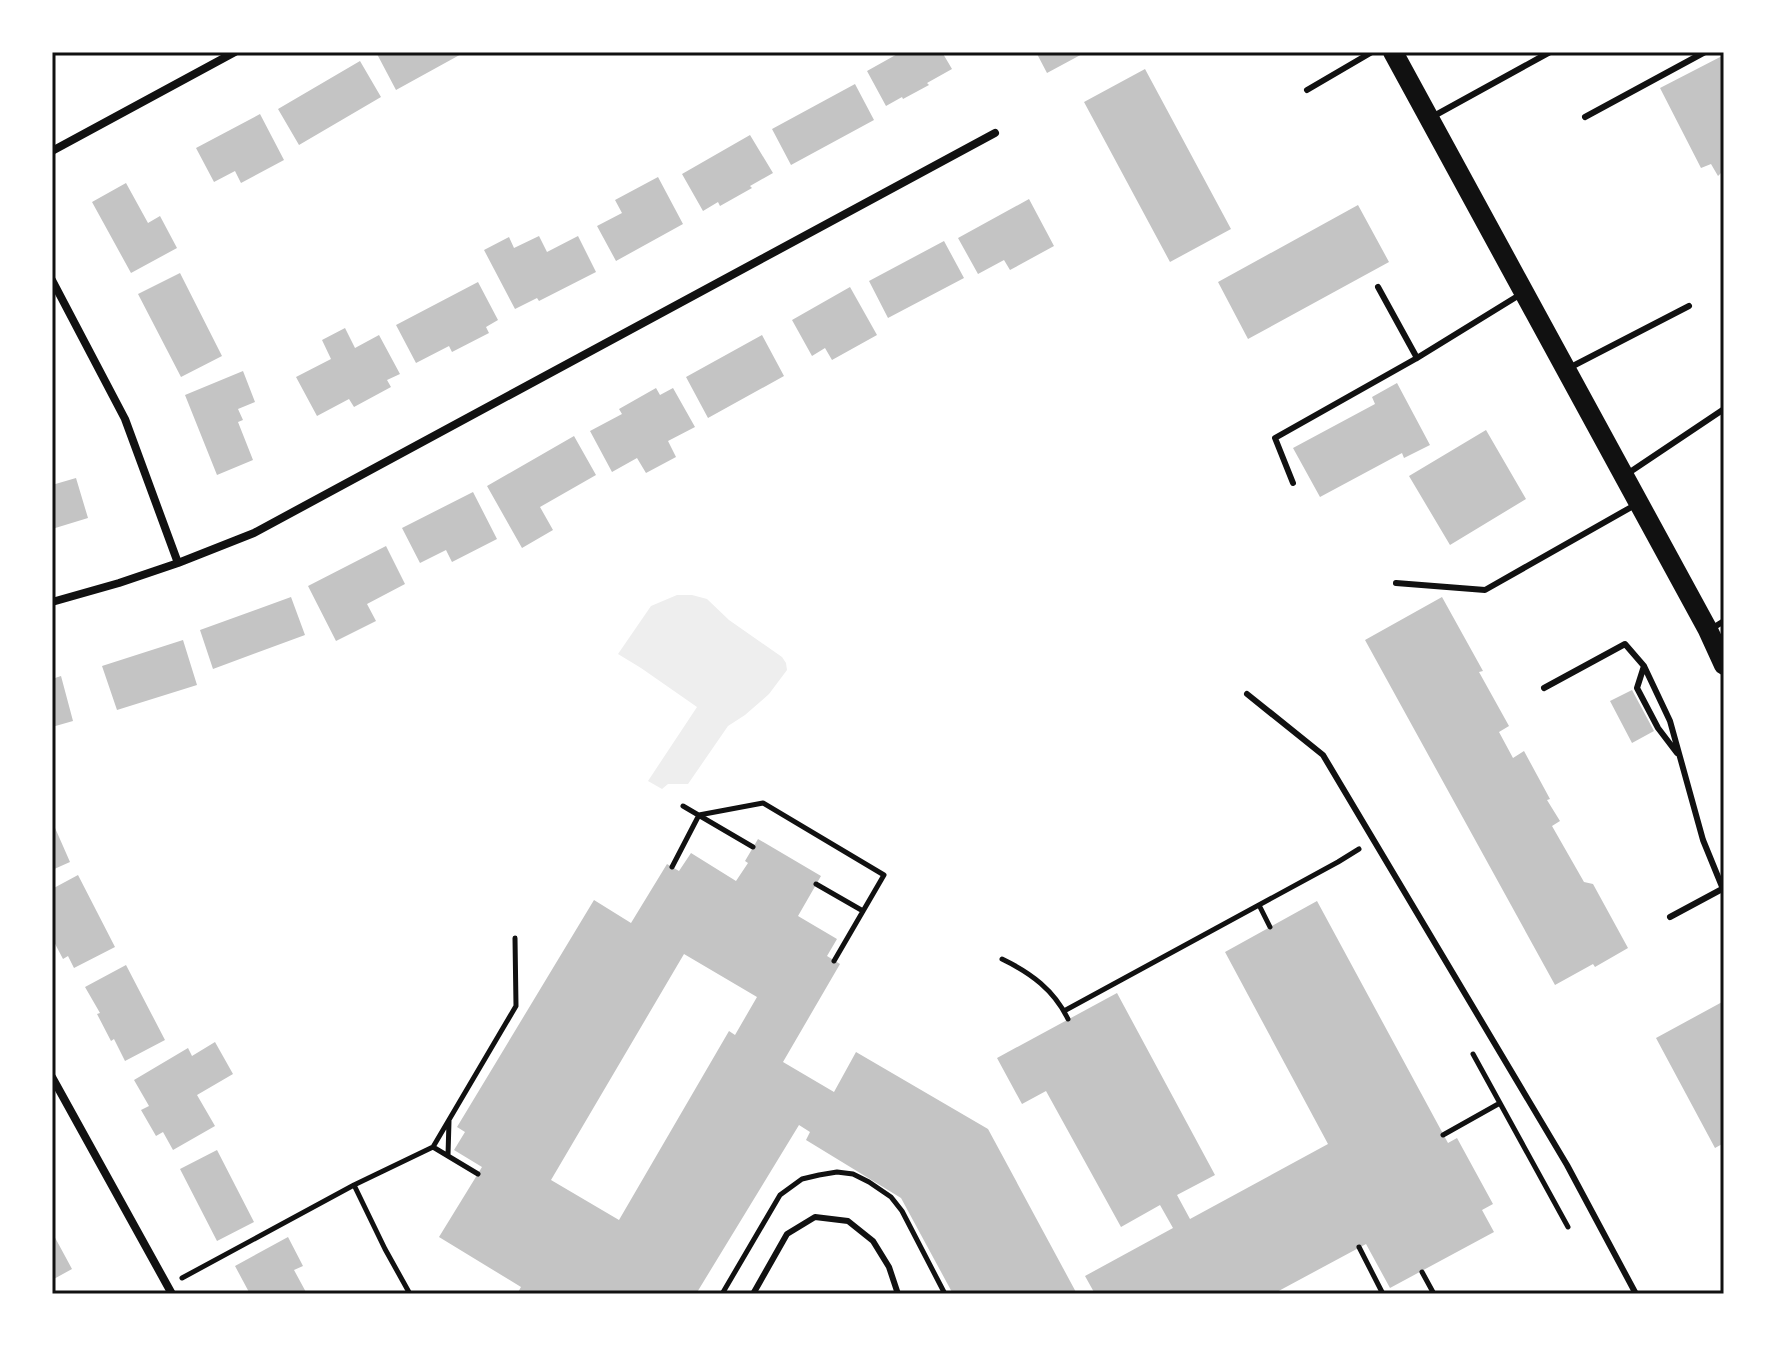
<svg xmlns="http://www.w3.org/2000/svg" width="1776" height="1346" font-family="'Asap Condensed',sans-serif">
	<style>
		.green { fill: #eee }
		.building { fill: #c4c4c4; fill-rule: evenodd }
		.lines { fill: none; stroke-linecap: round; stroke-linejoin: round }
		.path { stroke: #111; stroke-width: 5 }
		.service { stroke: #111; stroke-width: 6 }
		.minor { stroke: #111; stroke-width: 8 }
		.primary { stroke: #111; stroke-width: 20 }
		.neatline { fill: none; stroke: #111; stroke-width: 3 }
	</style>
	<rect width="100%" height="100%" fill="#fff"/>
	<path class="green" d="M677 595H692L707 599 729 620 782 657 786 663 787 670 769 694 745 715 728 726 688 784H668L662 789 648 781 697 707 641 668 618 654 651 606Z"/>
	<path class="building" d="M382 52H465L396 90 377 54Z
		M901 52H942L952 69 927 83 929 85 903 99 902 97 886 106 867 71Z
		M1036 52H1086L1047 73Z
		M1724 55V179L1721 173 1718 176 1711 164 1701 168 1660 88Z
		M360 61 381 97 299 145 278 109Z
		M1145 69 1231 229 1170 262 1084 102Z
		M855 84 874 120 791 165 772 129Z
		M260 114 284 160 241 183 235 171 214 182 196 148Z
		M750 135 773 173 750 186 752 188 720 206 718 202 703 211 682 174Z
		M658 177 683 224 616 261 597 226 622 213 615 200Z
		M126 183 148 223 160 216 177 248 131 273 92 202Z
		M1029 199 1054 246 1010 270 1004 260 978 274 958 238Z
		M1358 205 1389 262 1248 339 1218 282Z
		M539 236 547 252 578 236 596 272 539 301 537 298 515 309 484 250 509 237 514 248Z
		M944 241 964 278 888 318 869 281Z
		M180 273 222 356 181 377 138 294Z
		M478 282 498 320 486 327 489 333 452 352 449 346 416 363 396 325Z
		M850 287 877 335 832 360 825 348 812 356 792 320Z
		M345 328 355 348 379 335 400 374 387 380 391 387 354 407 349 399 317 416 296 377 331 359 322 340Z
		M762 335 784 376 708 418 686 377Z
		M243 371 255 402 238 409 243 420 238 422 253 460 217 475 185 395Z
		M1397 383 1430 445 1404 458 1402 453 1320 497 1293 448 1375 404 1372 397Z
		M656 388 660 395 673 388 695 427 668 441 676 457 646 473 637 458 612 472 590 431 622 414 619 409Z
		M1486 430 1526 499 1450 545 1409 476Z
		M574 436 596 475 540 507 553 530 522 548 487 486Z
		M76 478 88 518 52 529V485Z
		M473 492 497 539 452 562 446 550 420 563 402 528Z
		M386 546 405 584 367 604 376 621 336 641 308 586Z
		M291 597 305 635 213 669 200 630Z
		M1442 597 1483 671 1479 672 1509 726 1499 732 1513 758 1524 751 1550 799 1547 800 1560 821 1552 826 1584 882 1593 884 1628 948 1595 967 1593 964 1555 985 1365 640Z
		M183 640 197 685 117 710 102 666Z
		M61 676 73 721 52 727V679Z
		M1632 690 1654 731 1632 743 1610 701Z
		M52 821 70 862 52 870Z
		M758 839 821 876 798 916 837 939 827 956 840 964 783 1062 834 1092 856 1052 988 1129 1077 1294H953L901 1198 806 1140 810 1132 799 1125 696 1294H517L521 1287 439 1237 482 1167 454 1150 465 1132 457 1127 594 900 631 923 667 864 679 871 691 853 736 881 748 863 745 861ZM684 954 757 997 735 1035 729 1031 619 1220 551 1180Z
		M78 875 115 947 74 968 68 956 63 959 52 938V889Z
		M1317 901 1448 1143 1457 1138 1493 1204 1482 1210 1494 1232 1390 1288 1366 1244 1273 1294H1095L1085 1276 1173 1228 1160 1205 1121 1227 1046 1091 1022 1104 997 1058 1117 993 1215 1175 1177 1195 1190 1219 1328 1144 1225 952Z
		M126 965 165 1040 125 1061 114 1039 111 1041 97 1014 100 1013 85 987Z
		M1724 1001V1143L1715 1148 1656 1038Z
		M215 1042 233 1074 197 1095 215 1126 173 1150 163 1132 156 1136 141 1110 149 1106 134 1080 188 1048 192 1056Z
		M217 1150 254 1222 217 1241 180 1169Z
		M52 1232 72 1269 52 1280Z
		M288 1237 303 1266 294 1270 307 1294H250L235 1266Z"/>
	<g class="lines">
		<path class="path" d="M683 806 753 847
			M672 867 699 815 763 803 884 875 834 961
			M816 884 863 911
			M1259 905 1270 927
			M1002 959C1031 973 1054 990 1068 1019
			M1064 1011 1338 862 1359 849
			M1473 1054 1568 1227
			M1443 1135 1500 1103
			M433 1147 478 1174
			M448 1155 449 1121
			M354 1185 385 1249 410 1294
			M1359 1247 1383 1294
			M1422 1272 1434 1294
			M182 1278 354 1185 433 1147 516 1006 515 938
			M722 1294 780 1195 802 1179 819 1175 837 1172 853 1174 869 1182 891 1197 902 1211 945 1294"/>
		<path class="service" d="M1307 90 1372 52
			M1432 117 1550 52
			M1585 117 1705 52
			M1378 287 1417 358 1521 294
			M1569 368 1689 306
			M1627 474 1724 409
			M1293 483 1275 438 1417 358
			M1396 583 1485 590 1635 505
			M1711 629 1724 621
			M1644 666 1637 688 1658 728 1677 753
			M1544 688 1625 644 1644 666 1670 721 1703 840 1723 889
			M1247 694 1323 755 1567 1165 1636 1294
			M1670 917 1724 888
			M753 1294 787 1234 815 1217 848 1221 873 1241 889 1267 898 1294"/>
		<path class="minor" d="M52 151 235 52
			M52 280 125 419 178 563
			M52 602 119 583 178 563 254 533 995 133
			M52 1077 172 1294"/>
		<path class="primary" d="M1393 52 1708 630 1724 665"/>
	</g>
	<rect width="1776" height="1346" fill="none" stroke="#ffffff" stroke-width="108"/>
	<rect x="54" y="54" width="1668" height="1238" class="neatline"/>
</svg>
